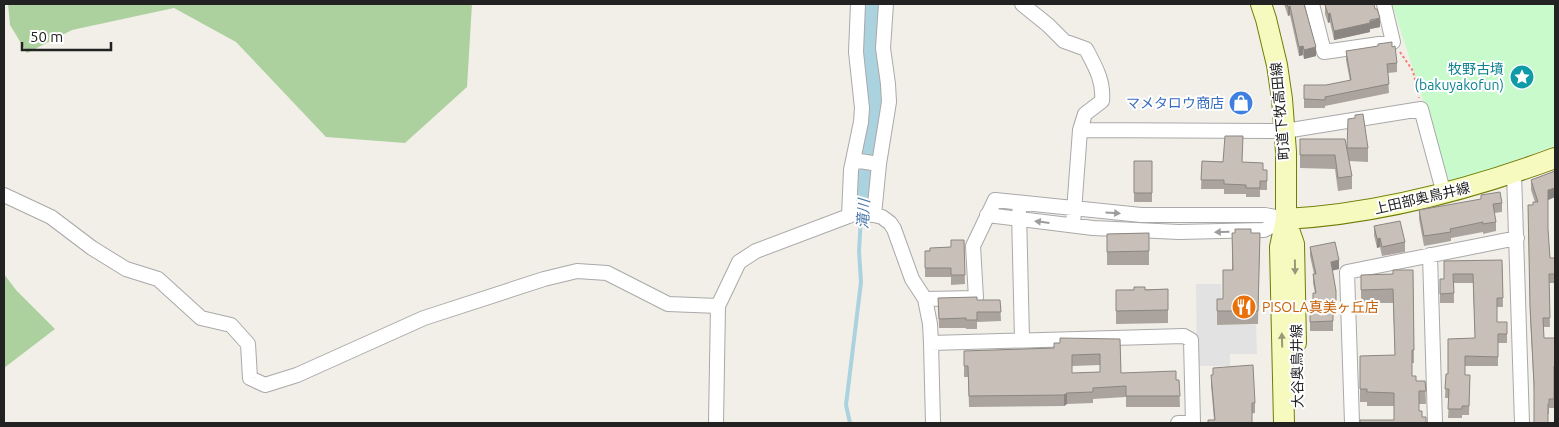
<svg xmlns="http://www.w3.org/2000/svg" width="1559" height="427" font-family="Ubuntu,'Noto Sans JP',sans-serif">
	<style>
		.forest { fill: #add19e }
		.park { fill: #c8facc }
		.parking { fill: #e2e2e2 }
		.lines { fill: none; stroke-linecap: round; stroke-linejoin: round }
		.stream { stroke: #aad3df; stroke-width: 4 }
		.river { stroke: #aad3df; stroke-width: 21 }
		.street-casing { stroke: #a9a9a9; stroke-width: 16 }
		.secondary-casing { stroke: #707d05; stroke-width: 22 }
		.path { stroke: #fa8072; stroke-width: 2; stroke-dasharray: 2.5 2.5; stroke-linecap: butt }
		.street { stroke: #fff; stroke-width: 14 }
		.secondary { stroke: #f7fabf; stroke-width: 20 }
		.wall { fill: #aba49e; fill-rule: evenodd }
		.shaded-wall { fill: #8b8681 }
		.building { fill: #c7bfb8; stroke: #8b8681; fill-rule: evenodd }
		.oneway { fill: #9c9c9c }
		.oneway2 { fill: #979978 }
		.labels { text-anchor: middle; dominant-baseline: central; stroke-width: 4; stroke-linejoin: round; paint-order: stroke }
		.culture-label { font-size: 14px; fill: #0d838f; stroke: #fff; text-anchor: end }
		.shop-label { font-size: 14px; fill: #366cbe; stroke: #fff; text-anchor: end }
		.street-label { font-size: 14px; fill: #222; stroke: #fff }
		.food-label { font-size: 14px; fill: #c56008; stroke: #fff; text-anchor: start }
		.water-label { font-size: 15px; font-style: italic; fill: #4a7aab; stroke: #fff }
	</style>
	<rect width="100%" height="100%" fill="#f2efe9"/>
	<path class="forest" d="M8 4H472L467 87 405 143 326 137 236 42 174 8 72 30 27 53 10 25Z
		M4 274 16 290 55 329 4 368Z"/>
	<path class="park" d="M1392 4H1555V146L1450 183Z"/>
	<path class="parking" d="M1196 284H1221L1222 308H1217V325H1256L1257 354H1230V366H1197Z"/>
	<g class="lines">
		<path class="stream" d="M850 423 846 405 861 282 859 251 861 217"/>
		<path class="river" d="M862 209 865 173 875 107 870 45 873 4"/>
		<defs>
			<path id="street" d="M1022 4 1048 25 1064 41 1086 49C1095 66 1104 81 1102 101L1085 114 1080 130
				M1312 4 1324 52 1393 42 1384 4
				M853 160 879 164
				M1514 173 1522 423
				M4 195 51 217 92 248 126 269 158 279 201 318 231 325 248 344 250 378 265 385 297 375 424 318 544 279 577 271 607 273 668 304 718 306
				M1019 212 1022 339
				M874 215 879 164 889 102 888 84 883 48 886 4
				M987 215 1093 228 1179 232 1264 230 1286 219
				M849 216 851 170 861 122 862 108 856 52 858 4
				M1073 225 1080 130 1285 131 1421 109 1444 194
				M1430 255 1435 423
				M925 299 976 298 973 246 995 200 1141 215H1265L1286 219
				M716 423 718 306 739 262 756 251 854 214 874 215 882 217 890 223 894 229 912 279 925 299 930 324 931 343
				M933 423 931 343 1184 336 1191 340 1193 423
				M1178 423H1193
				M1352 423 1347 272 1517 238"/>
			<path id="secondary" d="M1261 4 1266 19 1277 65 1282 99 1286 152V219L1280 247 1284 423
				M1286 219C1379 214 1468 190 1555 158
				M1286 221 1294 244 1296 343"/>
		</defs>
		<use href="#street" class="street-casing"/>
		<use href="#secondary" class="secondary-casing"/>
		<path class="path" d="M1400 52 1413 71 1419 98"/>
		<use href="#street" class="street"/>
		<use href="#secondary" class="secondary"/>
	</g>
	<path class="wall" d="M1284 4H1304L1316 56 1304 59 1303 55 1299 56 1290 15 1288 16Z
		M1325 5 1380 27 1370 29V32L1334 40 1330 22 1328 23 1325 14Z
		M1392 47 1397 63V72L1388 73 1389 93 1325 106V108H1304V85H1326L1350 81 1346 60V51Z
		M1300 139 1347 148H1368V162L1349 161 1352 176V189L1338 191 1335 169 1300 168Z
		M1134 161H1152V202H1134Z
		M1202 161 1242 162 1263 170H1267V190H1260V197H1246V194H1224V189H1201Z
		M1555 171V197L1548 200V229L1550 258H1555V283H1549L1550 327H1544V338H1555V375H1554V408H1549V414H1548L1534 393 1530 316 1528 205H1533L1535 202 1531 190V180Z
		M1481 195 1502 203V212L1494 213 1496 222V231L1483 234V232L1451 238V241L1424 246 1419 219V210L1481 200Z
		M1374 226 1405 242V252L1382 256 1380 247 1377 248 1374 235Z
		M1149 233V265H1107V234Z
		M1232 233H1260L1258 324 1217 325V299H1223L1232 270Z
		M964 240 965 284 951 285V277H925V251L951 247Z
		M1310 247 1339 269 1332 270 1336 291V311H1333V331H1310V311H1313L1315 293 1313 283V274H1314L1310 256Z
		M1502 260 1503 307H1497V322H1507V343H1498V366H1465V375H1470L1469 415H1462V418H1448L1449 398H1445L1446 374H1448L1475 338 1473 283H1454V303H1440V279H1444V261Z
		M1413 270 1414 363H1412V376L1416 381H1425L1426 404H1419L1394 420V406H1367V402H1360V377L1395 355 1393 303H1361V275L1393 274Z
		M1168 289V323L1116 324V290Z
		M938 298 977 300H1000L1001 321 977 322V329H966V328H939Z
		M1120 339 1121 373 1179 380 1180 407H1126V397L1093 399V403L1067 404 1064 406 969 407 968 377H964V351L1054 348ZM1100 365V372L1072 373V366Z
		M1211 375 1255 403V413L1214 420 1211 385Z"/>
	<path class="shaded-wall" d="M1290 6V15L1288 16V7Z
		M1330 13V22L1328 23V14Z
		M1380 18V27L1370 29V32L1334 40V31Z
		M1303 46V55L1299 56V47Z
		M1316 47V56L1304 59V50Z
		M1555 188V197L1548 200V190Z
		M1380 238V247L1377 248V239Z
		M1339 260V269L1331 271V262Z
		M1067 393V404L1064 406V395Z"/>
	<path class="building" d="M1287 4H1304L1316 47 1304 50 1303 46 1299 47 1290 6 1288 7Z
		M1328 4H1374L1375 9H1377L1380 18 1370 20V23L1334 31 1330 13 1328 14 1325 5Z
		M1392 42V47L1395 46 1397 63 1387 64 1389 84 1325 97V100L1304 99V85H1326L1351 80 1346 51 1378 46V44Z
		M1363 114 1368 148H1347L1348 119 1355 118V115Z
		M1225 136H1243L1242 162 1263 163V170H1267V181H1260V188H1246V185L1224 184V180H1201L1202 161 1223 162Z
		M1300 139H1345L1352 176 1338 178 1335 155H1300Z
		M1134 161H1152V193H1134Z
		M1555 171V188L1548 190V229L1550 258H1555V274H1549L1550 318H1543L1544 338H1555V366H1554V399H1549V404H1548V423H1534V384L1530 306 1528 205H1533V202H1538L1531 180Z
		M1500 192 1502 203 1493 204 1496 222 1483 224V222L1450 229 1451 232 1424 236 1419 210 1481 199V195Z
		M1400 221 1405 242 1382 247 1380 238 1377 239 1374 226Z
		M1235 229H1251V233H1260L1258 311H1217V299H1223V270H1233L1232 233H1235Z
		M1149 233V251L1107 252V234Z
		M951 240H964L965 275H951V268H925V251H930V248L951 247Z
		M1335 242 1339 260 1331 262 1336 291V302H1333V321L1310 322V311H1313V293H1316L1313 274H1316L1310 247Z
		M1502 260 1503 298H1497V322H1507V334H1498V357L1465 356V375H1470L1469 406H1462V409H1448L1449 389H1445L1446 374H1448V339L1475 338 1473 274H1453L1454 293 1440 294V279H1444V261Z
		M1393 270H1413L1414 350H1412V376H1416V381H1425L1426 391H1419V411H1422V417H1426V423H1360V420H1394V393L1367 392V389H1360V356L1395 355 1393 289 1361 290V275L1393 274Z
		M1134 287H1145V290L1168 289V310L1116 311V290H1134Z
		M977 297V300H1000L1001 312H977V320H966V318L939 319 938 298Z
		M1060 338 1120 339 1121 373 1176 371V380H1179L1180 396H1126V386L1093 388V392L1067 393 1064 395 969 396 968 366H964V351L1054 348V343H1060ZM1100 354V372L1072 373V355Z
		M1253 365 1255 403H1252V423H1208V420H1215L1211 375H1213V368Z"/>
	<defs><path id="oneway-solid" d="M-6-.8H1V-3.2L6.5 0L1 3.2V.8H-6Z" transform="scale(1.25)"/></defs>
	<g class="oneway">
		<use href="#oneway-solid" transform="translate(1113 213) rotate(4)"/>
		<use href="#oneway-solid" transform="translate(1042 222) rotate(-173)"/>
		<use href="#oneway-solid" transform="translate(1222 232) rotate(178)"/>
	</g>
	<g class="oneway2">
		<use href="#oneway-solid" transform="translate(1295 267) rotate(89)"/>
		<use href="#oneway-solid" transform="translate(1282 340) rotate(-92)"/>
	</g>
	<defs>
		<symbol id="sight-disc" viewBox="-11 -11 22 22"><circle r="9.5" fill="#0f9aa8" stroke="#fff"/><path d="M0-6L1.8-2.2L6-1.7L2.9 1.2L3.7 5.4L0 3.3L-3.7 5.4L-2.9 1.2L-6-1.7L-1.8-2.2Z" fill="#fff"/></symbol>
		<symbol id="shop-disc" viewBox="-11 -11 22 22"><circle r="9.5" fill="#3f7fe0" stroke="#fff"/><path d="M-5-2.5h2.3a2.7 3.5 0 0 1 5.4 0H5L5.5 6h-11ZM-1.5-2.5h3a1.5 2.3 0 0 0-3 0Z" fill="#fff"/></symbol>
		<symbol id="restaurant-disc" viewBox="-11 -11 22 22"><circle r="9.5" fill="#e8710a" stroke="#fff"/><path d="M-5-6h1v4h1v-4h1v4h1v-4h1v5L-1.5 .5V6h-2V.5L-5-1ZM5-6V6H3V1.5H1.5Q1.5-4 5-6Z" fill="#fff"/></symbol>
	</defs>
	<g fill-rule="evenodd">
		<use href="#sight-disc" x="1508" y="63" width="28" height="28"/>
		<use href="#shop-disc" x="1227" y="89" width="28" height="28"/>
		<use href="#restaurant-disc" x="1230" y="293" width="28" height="28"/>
	</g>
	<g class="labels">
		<g class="culture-label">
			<text x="1504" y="69">牧野古墳<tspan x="1504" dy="16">(bakuyakofun)</tspan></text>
		</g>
		<g class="shop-label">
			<text x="1224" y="103">マメタロウ商店</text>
		</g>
		<g class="street-label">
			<text transform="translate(1280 111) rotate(-95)">町道下牧高田線</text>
			<text transform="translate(1422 198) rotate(-13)">上田部奥鳥井線</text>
			<text transform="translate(1297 366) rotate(-91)">大谷奥鳥井線</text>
		</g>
		<g class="food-label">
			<text x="1262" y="307">PISOLA真美ヶ丘店</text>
		</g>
		<g class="water-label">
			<text transform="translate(863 214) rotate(-87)">滝川</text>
		</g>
	</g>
	<rect width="1559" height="427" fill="none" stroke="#222222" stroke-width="10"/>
	<path d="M22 42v8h89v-8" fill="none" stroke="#222222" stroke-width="2.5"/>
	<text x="30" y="42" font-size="15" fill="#222222" stroke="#ffffff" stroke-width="4" paint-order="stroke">50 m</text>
</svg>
